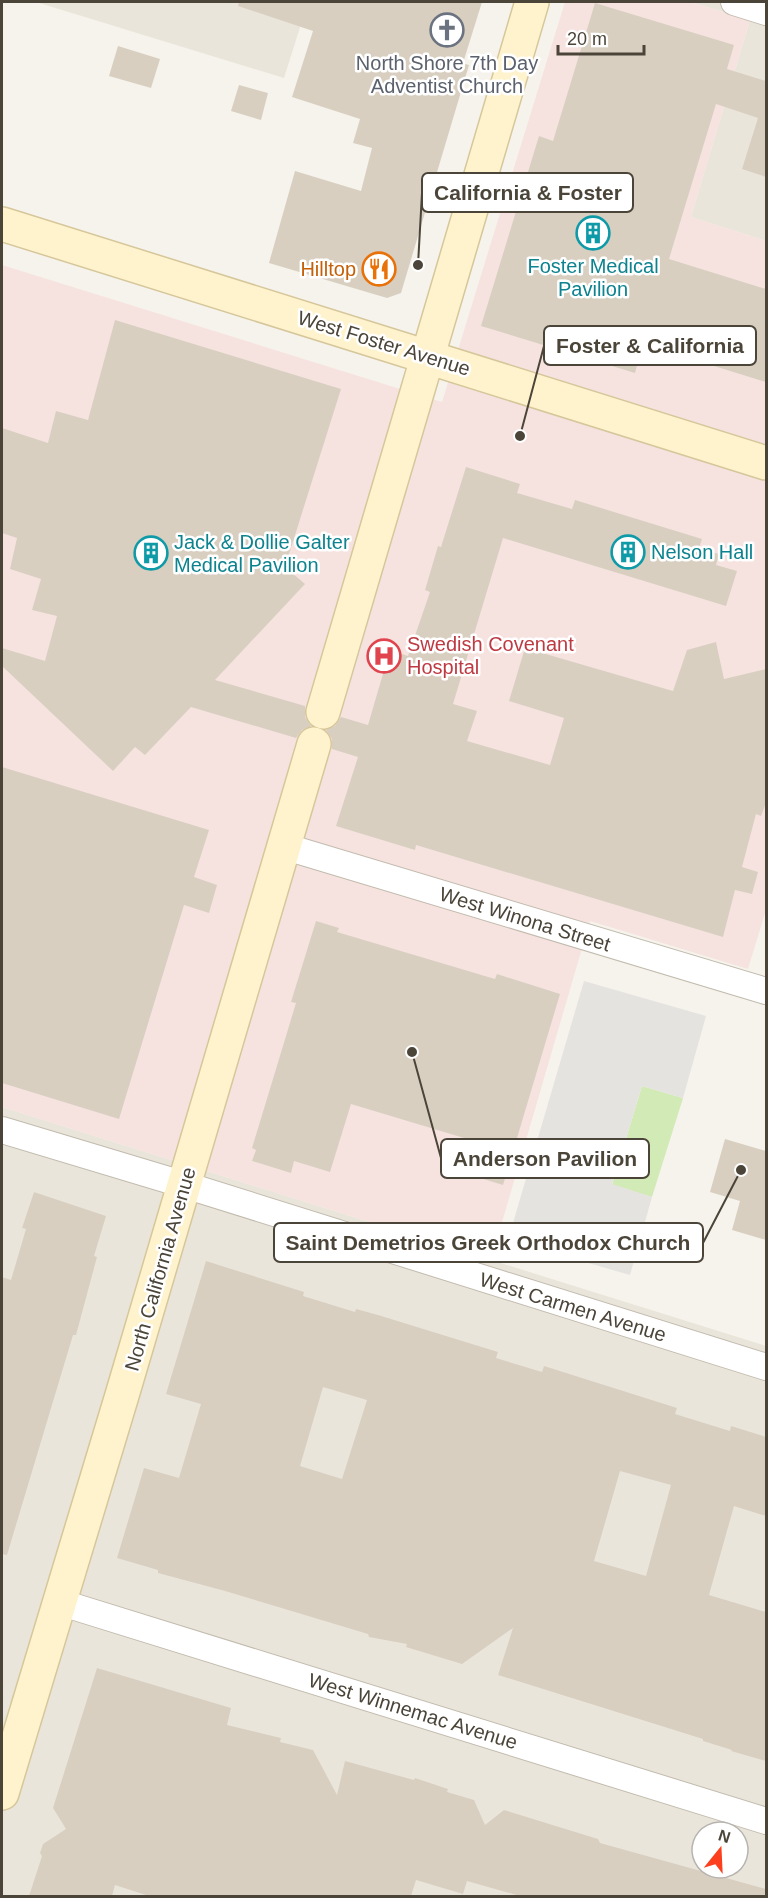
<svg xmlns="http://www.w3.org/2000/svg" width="768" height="1898" font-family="Arial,sans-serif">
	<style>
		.residential { fill: #eae5da; fill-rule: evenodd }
		.medical { fill: #f6e3e0 }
		.green { fill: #d2eab5 }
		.parking { fill: #e5e3e0 }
		.building { fill: #d8cfc1; fill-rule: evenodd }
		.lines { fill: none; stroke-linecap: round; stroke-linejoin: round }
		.street-casing { stroke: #c2bbae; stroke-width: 28 }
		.secondary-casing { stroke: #d6c79b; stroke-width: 36 }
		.street { stroke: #fff; stroke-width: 26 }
		.secondary { stroke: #fff3cd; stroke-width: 33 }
		.labels { text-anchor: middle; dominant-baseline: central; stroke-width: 5; stroke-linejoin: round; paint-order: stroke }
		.worship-label { font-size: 20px; fill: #5b616d; stroke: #fff }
		.culture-label { font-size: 20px; fill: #0d838f; stroke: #fff; text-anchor: start }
		.food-label { font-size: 20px; fill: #c56008; stroke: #fff; text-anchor: end }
		.street-label { font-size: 20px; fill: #4b4439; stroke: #fff }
		.health-label { font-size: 20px; fill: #be3a42; stroke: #fff; text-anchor: start }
		.leader { fill: none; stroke: #4b4439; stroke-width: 2 }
		.callout-dot { fill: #4b4439; stroke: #fff; stroke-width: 2 }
		.callout { fill: #fff; stroke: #4b4439; stroke-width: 2 }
		.callout-label { font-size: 21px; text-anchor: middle; font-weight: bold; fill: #4b4439 }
	</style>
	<rect width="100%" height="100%" fill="#f6f3ec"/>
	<path class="residential" d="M36 2H308L284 78Z
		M690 2H766V241L691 217 750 20Z
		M2 1107 766 1346V1896H2ZM702 1832H738V1868H702Z"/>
	<path class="medical" d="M565 2H690L750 20 691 217 766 241V910L748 969 590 921 491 1260 2 1107V265L442 402Z"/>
	<path class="green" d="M642 1086 683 1098 652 1197 612 1185Z"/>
	<path class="parking" d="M584 981 706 1016 683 1098 642 1086 612 1184 652 1197 630 1275 508 1240Z"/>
	<path class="building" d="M239 2H482L463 63 469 65 401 293 387 298 269 263 295 171 361 191 372 148 353 143 360 119 292 97 313 31 238 6Z
		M595 3 734 45 727 69 766 81V177L742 169 758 118 716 104 669 259 766 289V382L643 344 635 373 481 326 539 136 553 141Z
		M118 46 160 59 151 88 109 76Z
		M239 85 268 93 261 120 231 111Z
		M115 320 341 389 285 567 305 584 215 680 305 706V717L311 726 302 730 296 738 191 707 145 755 135 747 113 771 2 666V648L45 661 57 616 32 610 41 579 10 569 17 538 2 533V428L48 443 56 411 88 420Z
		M466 467 520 484 517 493 572 509 575 500 702 539 699 548 719 554 716 565 737 571 726 606 503 538 453 704 477 711 467 741 550 765 564 718 509 701 525 648 673 691 687 650 716 642 724 679 766 669V803L761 816 756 814 742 867 758 872 752 894 735 890 723 937 416 845 415 850 336 826 358 757 332 749V739L326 730 335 726 341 717 368 725 390 650 408 656 430 592 425 590 438 546 441 547Z
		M2 767 209 830 194 877 217 885 209 913 184 905 119 1119 2 1083Z
		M316 921 339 928 337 932 495 979 497 974 560 994 503 1185 454 1170 464 1138 351 1104 330 1172 294 1161 291 1173 252 1161 256 1150 252 1148 296 1003 291 1002Z
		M725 1139 766 1151V1240L732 1230 740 1201 710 1192Z
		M34 1192 106 1216 94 1256 97 1257 76 1335H73L7 1555 2 1554V1277L11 1280 26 1229 22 1228Z
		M206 1261 304 1292 303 1296 355 1312 356 1309 378 1315 498 1352 496 1358 542 1372 544 1366 677 1408 675 1414 730 1431 731 1426 766 1437V1516L734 1506 709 1595 766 1612V1761L731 1751 732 1750 703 1741V1739L498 1675 513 1628 462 1664 406 1647 407 1644 369 1637 368 1634 225 1591 158 1573V1570L117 1558 144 1468 179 1478 201 1404 166 1394ZM323 1387 367 1400 342 1479 300 1466ZM620 1471 671 1485 646 1576 594 1561Z
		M97 1668 231 1708 227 1725 281 1738 280 1742 313 1750 337 1795 345 1761 414 1780 415 1778 448 1789 447 1792 474 1800 485 1825 504 1810 598 1839 600 1843 766 1889V1896H520L467 1881 463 1894 416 1880 411 1896H149L115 1885 112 1896H29L42 1856 40 1853 43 1844 66 1829 53 1808Z"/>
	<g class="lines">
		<defs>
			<path id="street" d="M734 2 766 12
				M283 846 766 991
				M2 1130 185 1185 766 1367
				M59 1602 766 1821"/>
			<path id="secondary" d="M2 224 766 463
				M323 712 532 2
				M2 1793 123 1392 314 744"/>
		</defs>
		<use href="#street" class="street-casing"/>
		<use href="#secondary" class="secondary-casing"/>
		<use href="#street" class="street"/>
		<use href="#secondary" class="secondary"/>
	</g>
	<defs>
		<symbol id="church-ring" viewBox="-11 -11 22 22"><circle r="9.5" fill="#fff" stroke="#6b7280" stroke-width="1.5"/><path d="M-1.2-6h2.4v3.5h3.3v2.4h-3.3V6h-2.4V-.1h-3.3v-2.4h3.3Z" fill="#6b7280"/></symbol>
		<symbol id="building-ring" viewBox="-11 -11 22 22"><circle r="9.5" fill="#fff" stroke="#0f9aa8" stroke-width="1.5"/><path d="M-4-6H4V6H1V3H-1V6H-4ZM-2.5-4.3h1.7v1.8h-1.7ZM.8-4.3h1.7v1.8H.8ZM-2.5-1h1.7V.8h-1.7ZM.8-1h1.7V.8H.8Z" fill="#0f9aa8"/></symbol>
		<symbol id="restaurant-ring" viewBox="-11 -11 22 22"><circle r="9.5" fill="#fff" stroke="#e8710a" stroke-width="1.5"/><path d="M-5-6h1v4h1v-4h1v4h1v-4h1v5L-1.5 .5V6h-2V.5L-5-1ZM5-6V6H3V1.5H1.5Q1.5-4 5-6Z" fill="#e8710a"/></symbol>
		<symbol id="hospital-ring" viewBox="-11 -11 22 22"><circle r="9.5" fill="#fff" stroke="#e0444e" stroke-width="1.5"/><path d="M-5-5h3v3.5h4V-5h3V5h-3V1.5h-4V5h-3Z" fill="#e0444e"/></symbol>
	</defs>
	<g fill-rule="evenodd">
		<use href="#church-ring" x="428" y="11" width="38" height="38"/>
		<use href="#building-ring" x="574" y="214" width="38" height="38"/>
		<use href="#restaurant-ring" x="360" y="250" width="38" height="38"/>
		<use href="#building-ring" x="609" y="533" width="38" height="38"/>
		<use href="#building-ring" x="132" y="534" width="38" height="38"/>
		<use href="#hospital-ring" x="365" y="637" width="38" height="38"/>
	</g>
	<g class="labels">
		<g class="worship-label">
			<text x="447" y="63">North Shore 7th Day<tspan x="447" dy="23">Adventist Church</tspan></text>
		</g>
		<g class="culture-label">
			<text x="593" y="266" text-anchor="middle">Foster Medical<tspan x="593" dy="23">Pavilion</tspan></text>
			<text x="174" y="542">Jack &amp; Dollie Galter<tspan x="174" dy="23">Medical Pavilion</tspan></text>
			<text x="651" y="552">Nelson Hall</text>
		</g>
		<g class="food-label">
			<text x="356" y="269">Hilltop</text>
		</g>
		<g class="street-label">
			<text transform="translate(384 343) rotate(17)">West Foster Avenue</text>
			<text transform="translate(525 919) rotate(17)">West Winona Street</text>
			<text transform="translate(160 1269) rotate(-74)">North California Avenue</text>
			<text transform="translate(573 1307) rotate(17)">West Carmen Avenue</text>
			<text transform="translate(413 1711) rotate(17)">West Winnemac Avenue</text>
		</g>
		<g class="health-label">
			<text x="407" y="644">Swedish Covenant<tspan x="407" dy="23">Hospital</tspan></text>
		</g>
	</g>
	<path class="leader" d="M418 265L422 193M520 436L544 346M412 1052L441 1158M741 1170L703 1243"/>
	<g class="callout-dot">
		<circle cx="418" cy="265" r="6"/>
		<circle cx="520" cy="436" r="6"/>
		<circle cx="412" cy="1052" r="6"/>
		<circle cx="741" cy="1170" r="6"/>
	</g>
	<g class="callout">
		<rect x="422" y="173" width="211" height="39" rx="6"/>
		<rect x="544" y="326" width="212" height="39" rx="6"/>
		<rect x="441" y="1139" width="208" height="39" rx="6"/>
		<rect x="274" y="1223" width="429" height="39" rx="6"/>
	</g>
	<g class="callout-label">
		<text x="528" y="200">California &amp; Foster</text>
		<text x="650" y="353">Foster &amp; California</text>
		<text x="545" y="1166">Anderson Pavilion</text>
		<text x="488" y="1250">Saint Demetrios Greek Orthodox Church</text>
	</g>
	<rect width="768" height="1898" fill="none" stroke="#4b4439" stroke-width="6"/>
	<g transform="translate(720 1850) rotate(18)"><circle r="28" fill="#ffffff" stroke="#b7b4b0" stroke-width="1.5"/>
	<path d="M0-4.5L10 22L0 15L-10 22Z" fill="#fc3f1d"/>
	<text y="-9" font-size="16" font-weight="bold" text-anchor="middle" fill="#4b4439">N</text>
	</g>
	<path d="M558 45v9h86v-9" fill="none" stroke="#4b4439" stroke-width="3"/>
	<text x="567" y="45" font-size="18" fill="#4b4439" stroke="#ffffff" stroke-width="4.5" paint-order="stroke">20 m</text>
</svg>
